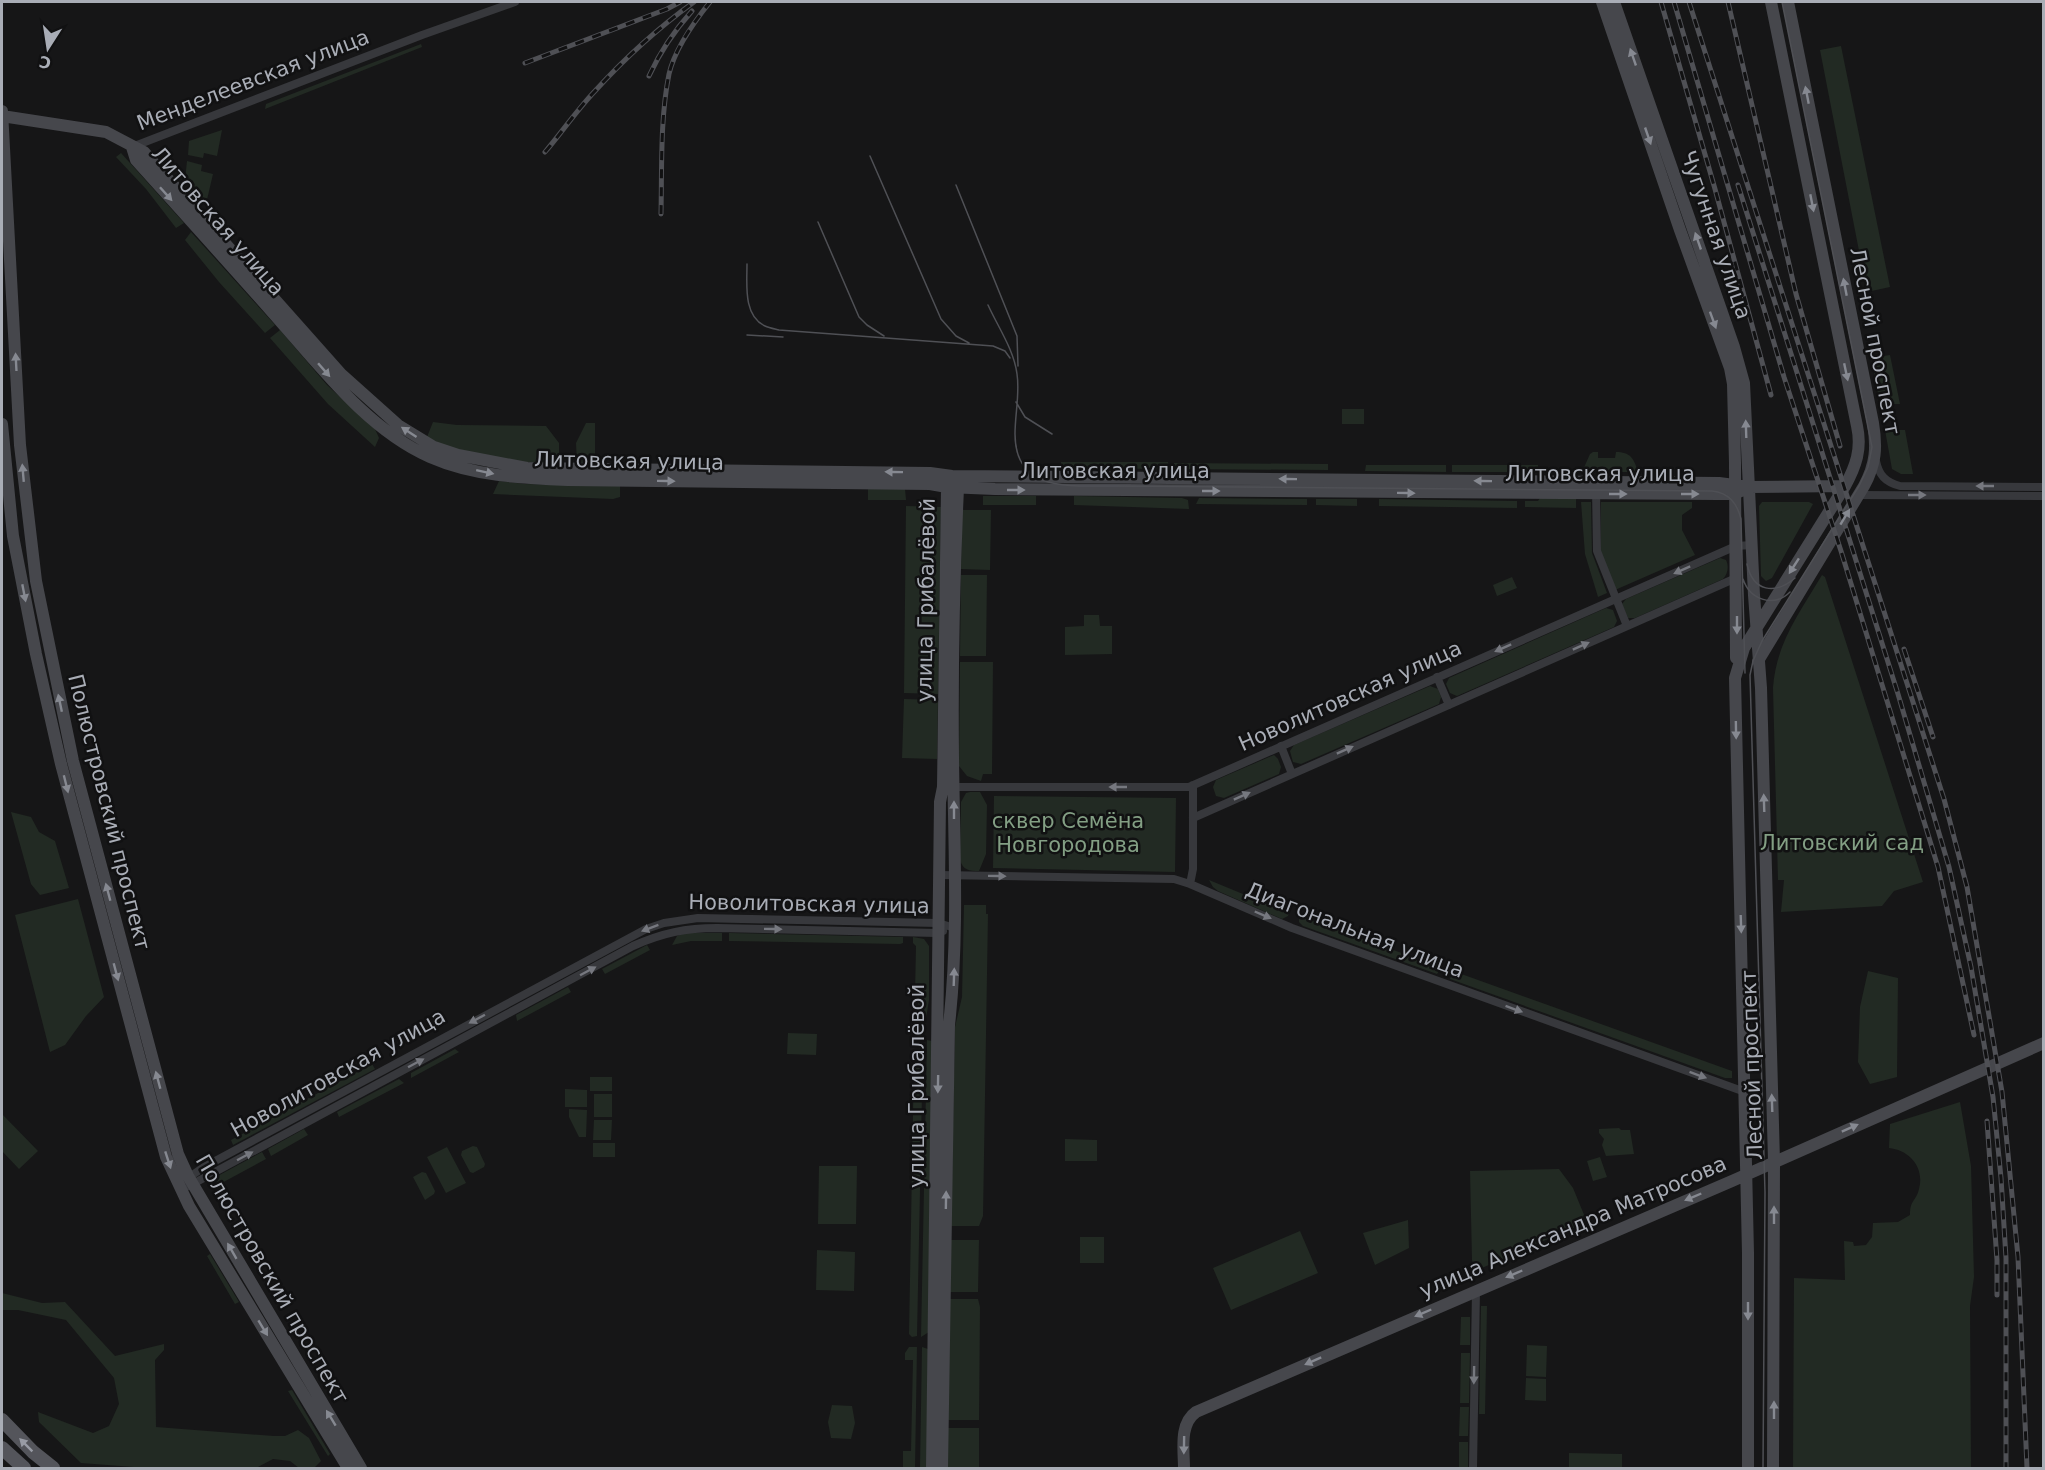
<svg xmlns="http://www.w3.org/2000/svg" width="2045" height="1470" font-family="'DejaVu Sans',sans-serif">
	<style>
		.green { fill: #222a23 }
		.lines { fill: none; stroke-linecap: round; stroke-linejoin: round }
		.street { stroke: #37383c; stroke-width: 8 }
		.secondary { stroke: #46474c; stroke-width: 12 }
		.primary { stroke: #54555b; stroke-width: 14 }
		.tram { stroke: #4f5055; stroke-width: 1.5 }
		.rail-casing { stroke: #4f5055; stroke-width: 5 }
		.rail { stroke: #111112; stroke-width: 3; stroke-dasharray: 9; stroke-linecap: butt }
		.oneway { fill: #868991 }
		.oneway2 { fill: #76787f }
		.oneway3 { fill: #989ba4 }
		.labels { text-anchor: middle; dominant-baseline: central; stroke-width: 5; stroke-linejoin: round; paint-order: stroke }
		.street-label { font-size: 21px; fill: #a9adb6; stroke: #111112 }
		.park-label { font-size: 21px; fill: #839f84; stroke: #111112 }
	</style>
	<rect width="100%" height="100%" fill="#161617"/>
	<path class="green" d="M421 44 422 47 265 109 266 104Z
		M1841 46 1890 287 1867 292 1820 50Z
		M222 130 217 156 204 153 203 158 188 155 189 141Z
		M121 153 184 223 176 228 146 189 116 157Z
		M187 161 202 165 201 171 213 174 206 204 185 180Z
		M191 232 275 325 265 333 219 282 185 240Z
		M280 330 327 385 375 429 379 438 375 447 328 404 270 338Z
		M1890 355 1900 404H1880L1871 358Z
		M1342 409H1364V424H1342Z
		M433 422 457 425 546 426 559 443V464C522 463 459 457 427 437Z
		M586 423H595V465H577L576 443Z
		M1885 430H1905L1913 474H1901L1892 469Z
		M1593 452H1598V458H1615L1616 452C1630 452 1634 458 1638 472H1582L1590 454Z
		M1061 462H1168L1169 469 1061 468Z
		M1174 463 1328 464V470L1174 469Z
		M1366 465H1446V472L1365 471Z
		M1452 465H1538V472H1452Z
		M499 481 525 484 620 486V497L613 499 493 494Z
		M868 489H905L906 500H868Z
		M983 496H1036V505H983Z
		M1074 496 1182 498 1188 500 1189 509 1074 505Z
		M1199 498 1307 499V505L1196 504Z
		M1540 498H1576V508L1525 507V501H1538Z
		M1316 499H1357V506L1316 505Z
		M1379 499 1517 501V508L1379 506Z
		M1581 502H1591L1592 553 1607 593 1598 597 1585 554Z
		M1601 502H1692V508L1682 515V530L1695 555 1615 590 1601 555Z
		M1762 502H1809L1813 504 1772 578 1766 581 1761 576 1759 506Z
		M906 506 941 507 938 694 904 693Z
		M962 510H991L990 570 961 569Z
		M1720 558 1726 560C1729 566 1728 574 1723 579L1635 618H1628L1622 604 1626 599Z
		M961 575H987L986 656H960Z
		M1822 575 1825 577 1923 882 1894 891 1882 906 1781 912 1784 880H1778L1773 688C1776 643 1800 612 1822 575Z
		M1512 577 1517 588 1497 596 1493 585Z
		M1606 608 1613 610 1617 621 1614 627 1457 696 1450 693 1446 684 1449 678Z
		M1084 615H1099L1100 626H1112V654L1065 655V627L1084 626Z
		M960 662H993L992 774H983L981 781 967 776 959 766Z
		M1430 686 1438 689 1441 697 1439 704 1301 764 1293 762 1290 751 1294 745Z
		M904 699 938 700 937 759 902 758Z
		M1274 755 1278 759 1281 767 1279 774 1224 798 1216 796 1213 787 1216 780Z
		M970 792H980L987 805 986 854 979 871C969 871 963 870 960 860L961 802 966 793Z
		M994 796 1176 798 1175 872 993 868Z
		M11 812 31 817 39 832 55 841 69 888 40 895 31 884Z
		M1209 880 1289 913 1288 916 1282 919 1218 891 1213 887Z
		M78 899 104 997 86 1016 65 1045 50 1052 15 915Z
		M964 905H986V914H988L983 1216 979 1226H951L955 1027 962 997Z
		M1299 916 1446 969 1445 973 1439 971 1437 974 1303 926 1299 922Z
		M685 933H722V941H691L672 945 677 936Z
		M729 933 903 937V943L900 944 729 941Z
		M913 937 924 939 929 946V1000L925 1025 915 994 916 946 913 943Z
		M647 945 650 950 605 974 602 969Z
		M1453 971 1732 1071V1078H1725L1450 979Z
		M1868 971 1898 978 1897 1077 1870 1084 1858 1062 1860 1007Z
		M568 987 571 992 517 1021 516 1015Z
		M788 1033 817 1034 816 1055 787 1054Z
		M927 1040 932 1041 929 1332 921 1337Z
		M923 1044 917 1336 912 1337 909 1334 914 1058 916 1052Z
		M455 1049 459 1052 411 1078V1073Z
		M372 1064 375 1069 233 1145 231 1140Z
		M590 1077H612V1091H590Z
		M399 1079 404 1083 339 1117 337 1112Z
		M565 1089 587 1090V1107H565Z
		M594 1094H612V1117H594Z
		M1960 1102 1971 1166 1974 1277 1970 1306 1971 1468H1793L1794 1278 1845 1280 1844 1241 1853 1242 1854 1246 1866 1245 1872 1237 1873 1223 1898 1222 1910 1215C1910 1199 1916 1202 1919 1189 1925 1167 1909 1150 1889 1148L1890 1124Z
		M569 1109 587 1110 586 1137H579L569 1117Z
		M2 1114 38 1151 19 1169 2 1151Z
		M594 1120H612L611 1140H593Z
		M1619 1128 1621 1130H1630L1634 1154 1606 1156 1602 1145 1604 1139 1599 1133V1129Z
		M304 1129 308 1135 271 1156 268 1149Z
		M1065 1139 1097 1140V1161H1065Z
		M593 1143H615V1157H593Z
		M473 1146 477 1147 485 1164 484 1167 473 1173 470 1172 461 1155 462 1151Z
		M447 1147 466 1183 446 1193 427 1157Z
		M262 1152 266 1159 218 1185 214 1178Z
		M1600 1157 1607 1177 1593 1181 1587 1161Z
		M819 1166H857L856 1224H818Z
		M1559 1169 1573 1188 1587 1222 1475 1271 1472 1260 1470 1171Z
		M422 1172 426 1173 435 1191 434 1194 425 1200 413 1177Z
		M1408 1220 1409 1248 1375 1265 1363 1233Z
		M1300 1231 1318 1273 1231 1310 1213 1268Z
		M1080 1237H1104V1263H1080Z
		M951 1240H979L978 1292H950Z
		M817 1250 855 1252 854 1291 816 1290Z
		M210 1254 239 1302 235 1304 207 1256Z
		M2 1293 42 1303 65 1302 115 1356 164 1344V1350L155 1360 156 1427 274 1436H285L298 1430 309 1438 321 1461 314 1468H299L290 1461 273 1459 256 1468H147L81 1463 39 1422 38 1412 93 1433 109 1426 119 1404 114 1378 66 1320 18 1310H2Z
		M950 1299H978L980 1307 979 1420H948Z
		M1481 1306H1487L1485 1414H1479Z
		M1461 1317H1470V1345H1460Z
		M1527 1345 1547 1346 1546 1377 1526 1376Z
		M909 1347H917L915 1468H903V1451H911L913 1360H905V1353Z
		M922 1347 928 1349 927 1468H920Z
		M1461 1353H1470L1469 1403H1460Z
		M1526 1378 1546 1379V1401L1525 1400Z
		M292 1390 330 1454 328 1456 288 1391Z
		M832 1405 852 1406 855 1423 851 1439 831 1438 828 1422Z
		M1460 1407H1469L1468 1436H1459Z
		M948 1428H979V1468H948Z
		M1459 1442H1468V1468H1459Z
		M1569 1453 1622 1454V1468H1569Z"/>
	<g class="lines">
		<path class="street" d="M132 147 422 35 515 2
			M1876 461C1879 475 1885 482 1900 486L2044 487
			M1596 489 1597 551 1627 626
			M1859 495 2044 496
			M1437 677 1449 705
			M1281 746 1292 774
			M949 787H1189L1736 546 1752 545
			M1193 818 1736 578
			M939 875 1174 879 1190 884 1292 928 1745 1092
			M1190 884 1193 869V785
			M185 1180 204 1167 646 929 664 923 698 918 938 923 955 928
			M189 1186 633 946C662 933 686 928 717 928L937 933 943 931
			M1473 1468 1476 1290"/>
		<path class="secondary" d="M1602 2 1680 230 1730 368 1733 384 1735 463 1736 658
			M1614 2 1734 347 1744 383 1754 595 1761 688 1774 1161 1773 1468
			M2 111 20 445 36 581 73 761 178 1154 188 1176 361 1468
			M2 116 106 132 144 152 341 374 398 425 434 447 458 455 527 468 930 473 952 476 1719 483 1749 487 1845 486
			M132 147 136 160C182 211 228 262 273 313 318 363 366 429 430 457 473 476 521 478 568 480L930 484 947 487 995 489 1719 494H1735L1749 487
			M2 424 13 536 36 654 61 764 166 1157 189 1206 348 1468
			M1758 661 1864 486C1876 464 1877 447 1873 423L1788 2
			M932 1468 940 802 943 787 947 487 950 481
			M942 1468 949 1025C959 936 954 846 953 757 952 667 954 577 958 488L955 481
			M1184 1468C1184 1450 1179 1424 1196 1412L1732 1181 2044 1043
			M1748 1468V1253L1735 678 1744 648 1845 486C1856 466 1862 449 1857 426L1771 2"/>
		<path class="primary" d="M2 1420 33 1452 53 1468
			M2 1448 24 1468"/>
		<path class="tram" d="M870 156 941 319 956 336 969 343
			M956 185 1017 336 1018 366
			M818 222 859 317 867 325 884 336
			M747 264C747 284 743 316 765 326 769 328 775 329 779 330L993 346 1005 351 1010 358
			M988 305C998 327 1014 350 1017 374 1020 393 1015 414 1015 434 1015 495 1075 485 1118 486L1712 491C1729 493 1737 503 1741 519L1745 673
			M747 335 783 337
			M1016 402 1025 417 1052 434
			M1747 564C1753 592 1775 595 1795 578
			M1743 579C1750 600 1774 608 1790 592
			M1763 1468 1765 1192 1750 675 1753 661 1762 641 1859 486 1868 467 1872 447 1782 2"/>
		<defs>
			<path id="rail" d="M1661 2 1715 189 1771 395
				M1674 2 1784 377 1841 551 1938 867 1974 1035
				M1689 2 1944 799 1967 887 2002 1092 2018 1257 2027 1468
				M1728 2 1796 294 1840 446
				M525 63 667 9 680 2
				M649 76C660 52 674 31 692 11
				M545 152C562 132 577 110 595 91 625 58 658 28 694 2
				M1738 185 1898 694 1949 867 1971 967 1993 1097 2001 1178 2006 1258V1468
				M661 214C662 168 660 119 669 74 675 48 694 22 710 2
				M1904 649 1933 737
				M1987 1121 1997 1260V1295"/>
		</defs>
		<use href="#rail" class="rail-casing"/>
		<use href="#rail" class="rail"/>
	</g>
	<defs><path id="oneway-solid" d="M-6-.8H1V-3.2L6.5 0L1 3.2V.8H-6Z" transform="scale(1.5)"/></defs>
	<g class="oneway">
		<use href="#oneway-solid" transform="translate(1633 57) rotate(-109)"/>
		<use href="#oneway-solid" transform="translate(1807 95) rotate(-101)"/>
		<use href="#oneway-solid" transform="translate(1648 136) rotate(71)"/>
		<use href="#oneway-solid" transform="translate(166 194) rotate(48)"/>
		<use href="#oneway-solid" transform="translate(1812 203) rotate(79)"/>
		<use href="#oneway-solid" transform="translate(1698 241) rotate(-109)"/>
		<use href="#oneway-solid" transform="translate(1845 287) rotate(-101)"/>
		<use href="#oneway-solid" transform="translate(1713 320) rotate(70)"/>
		<use href="#oneway-solid" transform="translate(16 362) rotate(-93)"/>
		<use href="#oneway-solid" transform="translate(324 370) rotate(49)"/>
		<use href="#oneway-solid" transform="translate(1846 372) rotate(78)"/>
		<use href="#oneway-solid" transform="translate(1746 429) rotate(-92)"/>
		<use href="#oneway-solid" transform="translate(409 432) rotate(-147)"/>
		<use href="#oneway-solid" transform="translate(485 472) rotate(12)"/>
		<use href="#oneway-solid" transform="translate(894 472) rotate(-179)"/>
		<use href="#oneway-solid" transform="translate(23 473) rotate(-95)"/>
		<use href="#oneway-solid" transform="translate(1288 479) rotate(-179)"/>
		<use href="#oneway-solid" transform="translate(666 481) rotate(1)"/>
		<use href="#oneway-solid" transform="translate(1483 481) rotate(-179)"/>
		<use href="#oneway-solid" transform="translate(1016 490)"/>
		<use href="#oneway-solid" transform="translate(1211 491)"/>
		<use href="#oneway-solid" transform="translate(1406 493) rotate(1)"/>
		<use href="#oneway-solid" transform="translate(1618 494)"/>
		<use href="#oneway-solid" transform="translate(1690 494)"/>
		<use href="#oneway-solid" transform="translate(1845 517) rotate(-59)"/>
		<use href="#oneway-solid" transform="translate(1794 566) rotate(123)"/>
		<use href="#oneway-solid" transform="translate(24 593) rotate(79)"/>
		<use href="#oneway-solid" transform="translate(1737 625) rotate(90)"/>
		<use href="#oneway-solid" transform="translate(60 703) rotate(-102)"/>
		<use href="#oneway-solid" transform="translate(1736 730) rotate(89)"/>
		<use href="#oneway-solid" transform="translate(66 784) rotate(76)"/>
		<use href="#oneway-solid" transform="translate(1764 803) rotate(-92)"/>
		<use href="#oneway-solid" transform="translate(954 810) rotate(-90)"/>
		<use href="#oneway-solid" transform="translate(108 892) rotate(-105)"/>
		<use href="#oneway-solid" transform="translate(1741 924) rotate(88)"/>
		<use href="#oneway-solid" transform="translate(116 972) rotate(75)"/>
		<use href="#oneway-solid" transform="translate(954 977) rotate(-88)"/>
		<use href="#oneway-solid" transform="translate(158 1080) rotate(-105)"/>
		<use href="#oneway-solid" transform="translate(938 1084) rotate(91)"/>
		<use href="#oneway-solid" transform="translate(1772 1103) rotate(-92)"/>
		<use href="#oneway-solid" transform="translate(1850 1128) rotate(-24)"/>
		<use href="#oneway-solid" transform="translate(168 1160) rotate(72)"/>
		<use href="#oneway-solid" transform="translate(1693 1197) rotate(157)"/>
		<use href="#oneway-solid" transform="translate(946 1200) rotate(-89)"/>
		<use href="#oneway-solid" transform="translate(1774 1215) rotate(-90)"/>
		<use href="#oneway-solid" transform="translate(232 1251) rotate(-120)"/>
		<use href="#oneway-solid" transform="translate(1514 1274) rotate(157)"/>
		<use href="#oneway-solid" transform="translate(1748 1311) rotate(90)"/>
		<use href="#oneway-solid" transform="translate(1423 1313) rotate(157)"/>
		<use href="#oneway-solid" transform="translate(263 1328) rotate(59)"/>
		<use href="#oneway-solid" transform="translate(1313 1361) rotate(156)"/>
		<use href="#oneway-solid" transform="translate(1774 1410) rotate(-90)"/>
		<use href="#oneway-solid" transform="translate(331 1418) rotate(-121)"/>
		<use href="#oneway-solid" transform="translate(1184 1445) rotate(91)"/>
	</g>
	<g class="oneway2">
		<use href="#oneway-solid" transform="translate(1985 486) rotate(-180)"/>
		<use href="#oneway-solid" transform="translate(1917 495)"/>
		<use href="#oneway-solid" transform="translate(1682 570) rotate(156)"/>
		<use href="#oneway-solid" transform="translate(1581 646) rotate(-24)"/>
		<use href="#oneway-solid" transform="translate(1503 648) rotate(156)"/>
		<use href="#oneway-solid" transform="translate(1345 750) rotate(-24)"/>
		<use href="#oneway-solid" transform="translate(1118 787) rotate(-180)"/>
		<use href="#oneway-solid" transform="translate(1242 796) rotate(-24)"/>
		<use href="#oneway-solid" transform="translate(997 876) rotate(1)"/>
		<use href="#oneway-solid" transform="translate(1263 915) rotate(23)"/>
		<use href="#oneway-solid" transform="translate(650 928) rotate(159)"/>
		<use href="#oneway-solid" transform="translate(773 929) rotate(1)"/>
		<use href="#oneway-solid" transform="translate(588 971) rotate(-28)"/>
		<use href="#oneway-solid" transform="translate(1514 1009) rotate(20)"/>
		<use href="#oneway-solid" transform="translate(477 1019) rotate(152)"/>
		<use href="#oneway-solid" transform="translate(416 1063) rotate(-28)"/>
		<use href="#oneway-solid" transform="translate(1698 1075) rotate(20)"/>
		<use href="#oneway-solid" transform="translate(245 1156) rotate(-28)"/>
		<use href="#oneway-solid" transform="translate(1474 1375) rotate(91)"/>
	</g>
	<use class="oneway3" href="#oneway-solid" transform="translate(26 1445) rotate(-135)"/>
	<g class="labels">
		<g class="street-label">
			<text transform="translate(253 80) rotate(-21)">Менделеевская улица</text>
			<text transform="translate(218 221) rotate(49)">Литовская улица</text>
			<text transform="translate(1716 235) rotate(71)">Чугунная улица</text>
			<text transform="translate(1875 341) rotate(79)">Лесной проспект</text>
			<text transform="translate(629 461) rotate(1)">Литовская улица</text>
			<text x="1115" y="471">Литовская улица</text>
			<text x="1600" y="474">Литовская улица</text>
			<text transform="translate(926 600) rotate(-89)">улица Грибалёвой</text>
			<text transform="translate(1350 696) rotate(-24)">Новолитовская улица</text>
			<text transform="translate(109 812) rotate(76)">Полюстровский проспект</text>
			<text transform="translate(809 904) rotate(1)">Новолитовская улица</text>
			<text transform="translate(1355 930) rotate(21)">Диагональная улица</text>
			<text transform="translate(1752 1065) rotate(-92)">Лесной проспект</text>
			<text transform="translate(338 1073) rotate(-29)">Новолитовская улица</text>
			<text transform="translate(917 1086) rotate(-90)">улица Грибалёвой</text>
			<text transform="translate(1573 1227) rotate(-23)">улица Александра Матросова</text>
			<text transform="translate(272 1279) rotate(60)">Полюстровский проспект</text>
		</g>
		<g class="park-label">
			<text x="1068" y="821">сквер Семёна<tspan x="1068" dy="24">Новгородова</tspan></text>
			<text x="1842" y="843">Литовский сад</text>
		</g>
	</g>
	<rect width="2045" height="1470" fill="none" stroke="#a9adb6" stroke-width="6"/>
	<g transform="translate(48 48) rotate(192)" stroke="#111112" stroke-width="4.5" paint-order="stroke">
	<path d="M0-4.5L10 22L0 15L-10 22Z" fill="#a9adb6"/>
	<text y="-9" font-size="16" font-weight="bold" text-anchor="middle" fill="#a9adb6">С</text>
	</g>
</svg>
